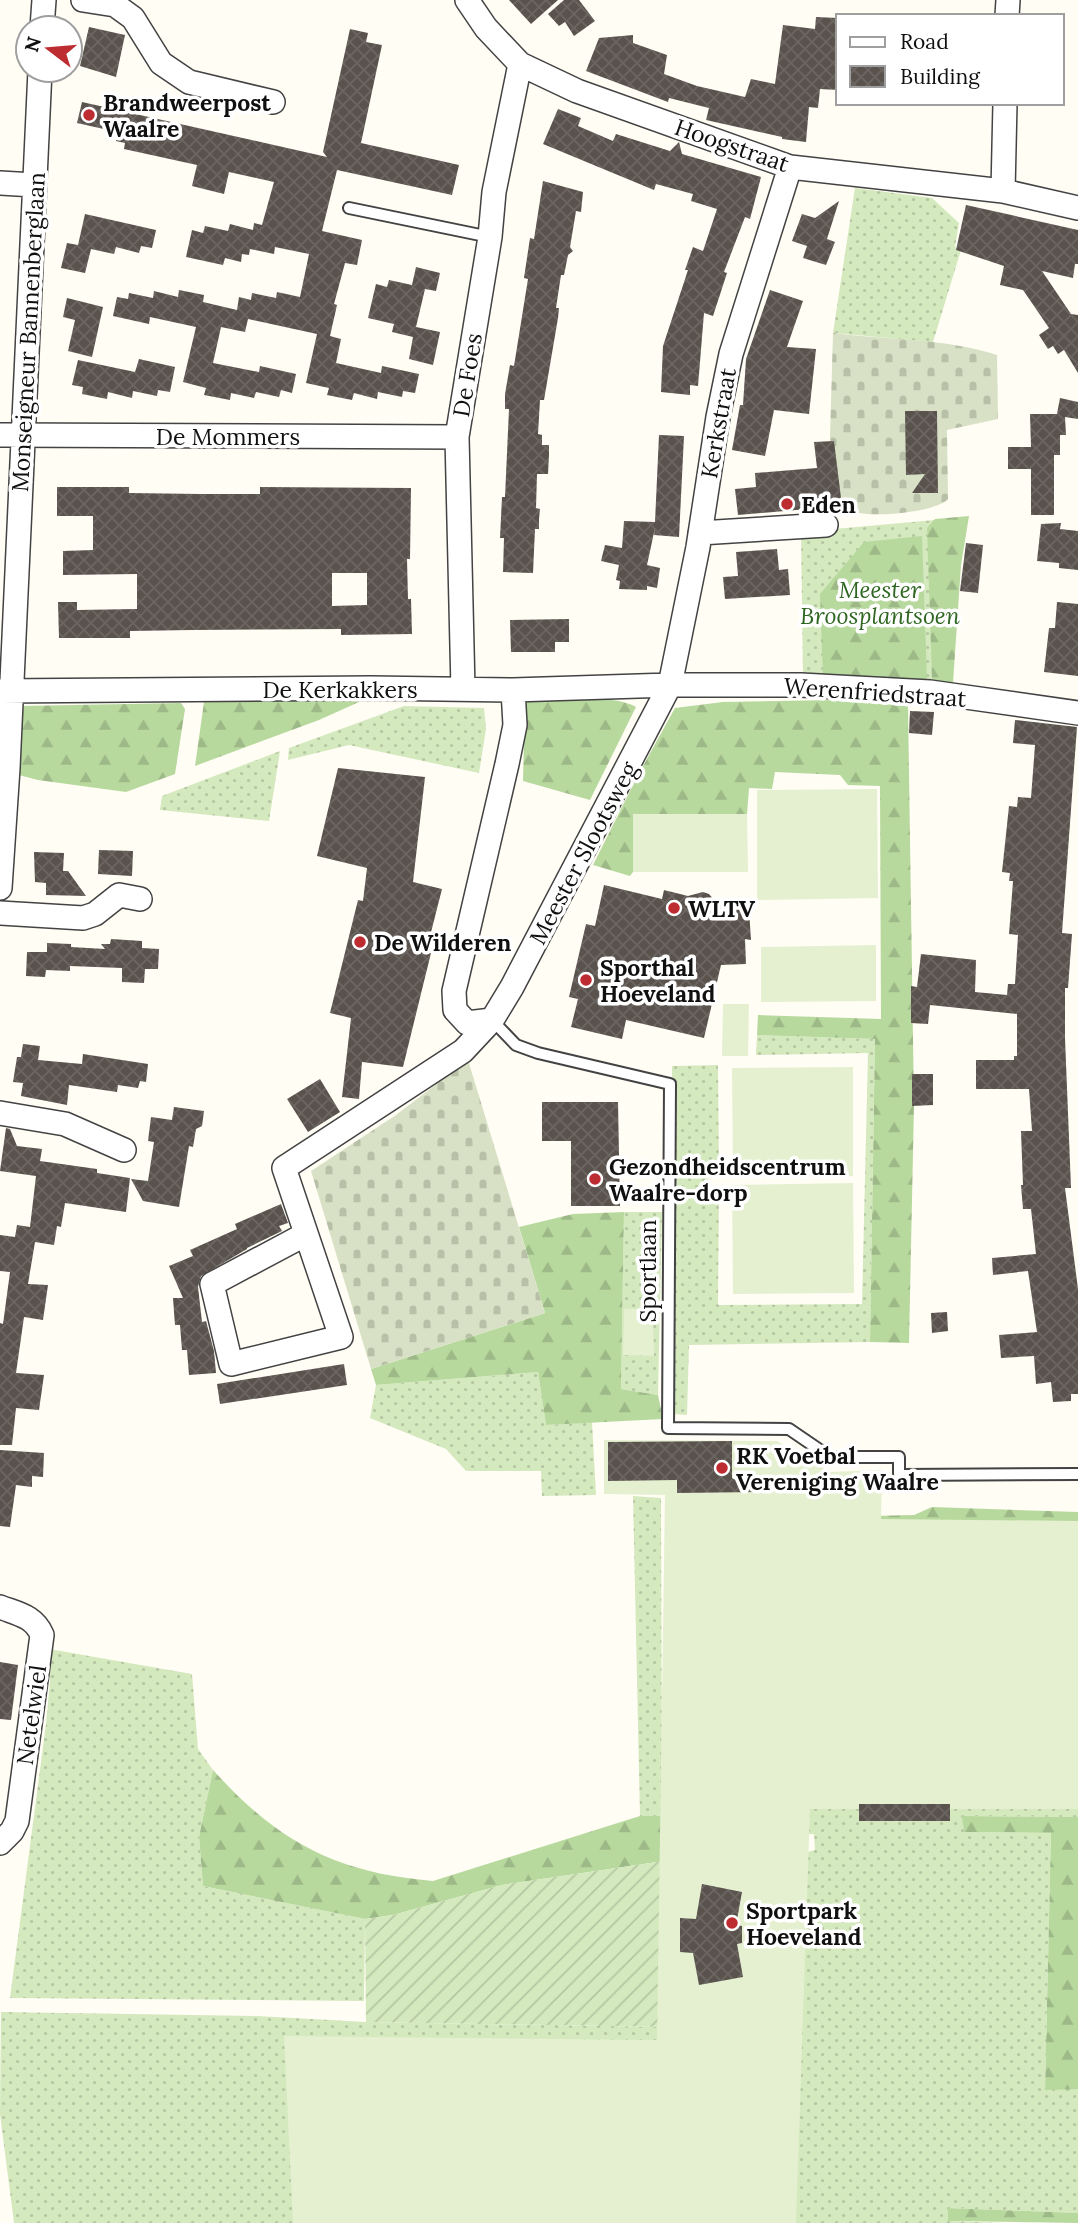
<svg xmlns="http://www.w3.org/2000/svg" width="1078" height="2223" font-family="Lora,serif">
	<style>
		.grass { fill: url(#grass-dots) }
		.forest { fill: url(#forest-firs) }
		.cemetery { fill: url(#cemetery-stones) }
		.garden { fill: url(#garden-furrows) }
		.pitch { fill: #e5f0d0 }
		.building { fill: url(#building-cross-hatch); fill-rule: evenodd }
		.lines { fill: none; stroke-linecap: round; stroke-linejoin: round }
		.service-casing { stroke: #434343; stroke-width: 14 }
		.minor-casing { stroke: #434343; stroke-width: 26 }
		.service { stroke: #fff; stroke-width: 10 }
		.minor { stroke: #fff; stroke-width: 23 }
		.poi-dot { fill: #bd2c31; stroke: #fff; stroke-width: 2.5 }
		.labels { text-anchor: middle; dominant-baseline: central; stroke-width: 7; stroke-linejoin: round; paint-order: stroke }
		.poi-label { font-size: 23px; font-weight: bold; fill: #101010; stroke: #fff; text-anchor: start }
		.street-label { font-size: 23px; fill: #101010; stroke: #fff }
		.park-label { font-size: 23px; font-style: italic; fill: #2f6722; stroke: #fff }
	</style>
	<defs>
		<pattern id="grass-dots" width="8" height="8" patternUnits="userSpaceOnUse" patternTransform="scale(1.75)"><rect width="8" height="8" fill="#d4e9be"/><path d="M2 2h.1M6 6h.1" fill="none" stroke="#b5c7a2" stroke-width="1.8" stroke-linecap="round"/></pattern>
		<pattern id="forest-firs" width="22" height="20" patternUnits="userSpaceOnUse" patternTransform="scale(1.75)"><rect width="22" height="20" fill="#b8d99e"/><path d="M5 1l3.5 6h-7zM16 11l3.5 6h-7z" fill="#9db987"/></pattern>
		<pattern id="cemetery-stones" width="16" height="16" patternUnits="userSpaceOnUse" patternTransform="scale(1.75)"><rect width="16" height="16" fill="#d8e1c5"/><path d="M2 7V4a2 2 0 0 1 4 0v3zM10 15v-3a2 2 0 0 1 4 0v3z" fill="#b8c0a8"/></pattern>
		<pattern id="garden-furrows" width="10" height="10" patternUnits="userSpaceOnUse" patternTransform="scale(1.75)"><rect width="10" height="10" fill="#d4e9be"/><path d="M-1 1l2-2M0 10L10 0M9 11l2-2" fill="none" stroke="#b5c7a2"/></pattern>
		<pattern id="building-cross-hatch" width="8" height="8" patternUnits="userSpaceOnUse" patternTransform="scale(1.75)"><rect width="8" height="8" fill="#59524d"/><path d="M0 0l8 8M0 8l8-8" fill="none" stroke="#6c6662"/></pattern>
	</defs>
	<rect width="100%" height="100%" fill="#fffdf4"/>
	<path class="grass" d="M855 188 932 198 959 223 955 247 961 250 933 342 833 333Z
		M968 517 960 564 952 683 803 676 801 532Z
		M404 706 484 708 486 729 479 773 349 745 288 760 289 748Z
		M280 751 269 821 160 810 162 796Z
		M757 1035 875 1039 870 1342 689 1345 687 1415 674 1414 672 1066 718 1065 719 1172 708 1173 709 1189H719L718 1305 862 1304 868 1053 756 1055Z
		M624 1212H662L658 1395 621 1389Z
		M538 1372 546 1425 592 1422 596 1495 542 1496 541 1471H466L446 1449 370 1418 376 1385Z
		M633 1496 661 1498 662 1816H640Z
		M1078 1531V1817L963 1816 964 1832 1051 1833 1045 2089H1078V2213L948 2208V2221L1003 2223H14L0 2114 1 2012 257 2016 366 2022 665 2027 804 1853 815 1850 814 1834 759 1836Z
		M49 1649 192 1674 198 1749 213 1770 199 1837 203 1886 365 1919 364 2001 10 1998 46 1724 50 1681 46 1665Z"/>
	<path class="forest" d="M969 516 961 565 953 683 950 687 939 685 932 679 927 528 935 519Z
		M922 536 927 678 922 684 823 678 820 594 864 542Z
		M368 698 319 720 195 766 204 702Z
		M525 698C554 699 614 694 636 707L590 800 523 781Z
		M835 700 908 706 914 1105 909 1343 870 1342 875 1039 757 1035 758 1015 881 1019 880 786 848 785 840 775 775 772 772 789 749 788 747 814H633V872L630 876 593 865 638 775 675 708 723 702Z
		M181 703 185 709 175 774 126 792 38 780 15 774 20 706Z
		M624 1212 621 1389 658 1395 663 1419 546 1425 538 1372 376 1385 371 1369 545 1313 519 1227 573 1214Z
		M932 1507 1078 1512V1531L734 1519 914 1515Z
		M213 1770C278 1842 336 1873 433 1881L640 1816H662L664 1861 502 1885 393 1915 365 1919 203 1886 199 1837Z
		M962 1816 1078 1817V2089L1045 2090 1051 1833 964 1832Z
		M948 2208 1078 2213V2223L948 2221Z"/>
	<path class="cemetery" d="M833 333C887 340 945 338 997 355L998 419 947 430 948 499C937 512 873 518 856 512 850 510 843 504 837 501L830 437Z
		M468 1060 545 1313 371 1369 311 1171 396 1115Z"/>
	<path class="garden" d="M664 1861 665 2027 366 2022 365 1919 393 1915 502 1885Z"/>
	<path class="pitch" d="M877 789 878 898 757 900V790Z
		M633 814H747L748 872H633Z
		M876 945V1001L761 1002V947Z
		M723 1004H749L748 1056H722Z
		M853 1067V1176L733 1177 732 1068Z
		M853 1183 854 1293 733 1294 732 1185Z
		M624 1309H653L654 1356 623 1355Z
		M604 1440 777 1441 830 1472 882 1470 881 1519 1078 1521V1809H810L796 2223H293L284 2036 657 2040 665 1495 604 1494Z"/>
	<path class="building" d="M509 0H558L531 24Z
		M564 0H579L595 21 574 36 565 22 559 26 548 14Z
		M816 17 838 18V90L820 89 818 108 809 107 806 142 782 139V137L706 120 709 108 669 98 668 102 586 71 599 38 633 35V43L667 55 664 74 697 86 745 97 751 79 775 84 783 25 815 29Z
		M89 27 125 35 116 77 80 66Z
		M350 29 368 33 366 42 382 45 361 143 459 165 452 195 337 170 322 231 362 240 357 265 345 263 334 304 337 305 330 336 341 339 336 363 381 373 382 366 419 374 415 393 403 391 402 397 378 392 377 399 354 393 352 400 327 395 329 388 306 383 317 334 248 319 245 332 221 327 213 363 259 372 260 366 296 374 292 393 281 390 279 397 256 392 254 398 231 393 230 400 204 395 206 388 183 382 196 327 150 317 149 324 113 316 117 297 128 299 129 293 153 298 154 291 178 297 179 290 204 295 203 302 237 310 239 297 251 300 252 293 276 298 277 292 300 297 309 254 275 247 274 254 250 249 249 255 242 254 241 262 225 258 223 265 186 257 192 230 203 233 205 226 228 231 230 224 253 230 254 223 262 225 274 182 229 172 224 194 192 186 197 165 124 149 125 143 116 141 117 132 77 123 82 102 327 157 323 152Z
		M558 109 581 118 578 126 613 141 616 134 670 151 679 142 682 154 761 177 750 219 745 217 724 272 727 273 713 316 704 313 698 386 690 385V395L661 392 663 346 688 270H685L693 247 703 251 717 209 691 201 693 194 656 184 654 190 543 144Z
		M543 181 583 192 581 212 576 211 570 247 573 251 568 255 564 275H561L556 308H559L558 318 544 400H540L538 434 542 435V445H549V455L548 474H537L536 508 540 509 539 519V529H535L533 573 503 572 504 538H500L502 497H505L509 409H505V394L510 365 514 366 528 279 524 278 530 238 534 239Z
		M839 201 827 239 835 242 826 265 803 258 807 246 792 241 802 214 815 218Z
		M966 205 1078 230V264H1075L1073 278 1042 271 1071 314 1078 315V373L1064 350 1058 354 1053 346 1048 349 1039 335 1049 328 1023 290 1000 285 1004 266 956 250Z
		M85 214 156 230 152 248 141 246 139 253 116 247 114 254 91 249 85 273 61 268 67 243 78 245Z
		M416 267 440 273 436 291 425 289 416 327 440 332 433 365 409 359 413 337 392 332 394 324 368 318 376 284 387 287 389 280 412 285Z
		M770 290 803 301 787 347 816 349 809 414 774 410 765 456 732 450 740 405H743L746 359Z
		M67 298 103 307 92 357 68 351 75 320 63 317Z
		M139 359 175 367 170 392 158 390 157 396 133 391 132 398 108 392 107 399 82 394 83 387 72 385 78 360 135 372Z
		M1060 398 1078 402V419L1065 417 1066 435H1060V455H1054V515H1031V469H1008V447H1031L1030 414H1057Z
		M905 411H937L938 493H912L925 474 906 475Z
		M659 435 684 436 679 537 654 535 655 528 647 565 660 568 657 588 647 586V590L619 589 620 581 616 580 619 565 601 561 605 545 622 548 624 521 655 522Z
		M834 441 842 506 738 515 735 489 756 487 755 473 817 468 814 442Z
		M57 487H129V493L200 494H260V487L411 488 410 559H407L408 599H411L412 634 341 635V629L192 630 130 631V638H59L58 602H77V610L137 609V574L63 575V551L93 550V516H57ZM332 573H367V605L332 606Z
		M1061 523 1060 529 1078 531V570L1059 568V563L1037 561 1041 524Z
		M966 543 983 545 978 593 960 591Z
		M777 549 779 570 788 569 790 595 725 599 723 577 738 576 736 552Z
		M1057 602 1078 604V676L1044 672 1049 628H1055Z
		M569 619V642H555V652H511L510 620Z
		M910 711 934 712 932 735 909 733Z
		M1015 720 1077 727 1062 933 1072 934 1068 988H1065V1038L1071 1188H1065L1078 1289V1394H1071V1401L1053 1402 1051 1382 1036 1384 1034 1356 1001 1358 999 1335 1037 1332 1028 1271 993 1275 992 1258 1036 1254 1031 1209H1023L1021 1185H1023L1021 1131H1032L1029 1089H976V1060H1014V1056H1017V1014L930 1005 928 1024 911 1023V986L917 987 921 954 976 960 975 992 1007 995 1008 984H1015L1018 935 1009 934 1013 881H1009L1010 873 1002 872 1009 806 1017 807 1018 797 1031 798 1035 745 1013 743Z
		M338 768 425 777 413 882 442 889 426 952 431 953 403 1067 362 1062 359 1099 342 1097 351 1018 330 1013 358 900 363 901 367 868 317 856Z
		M99 850 133 851 132 876 98 874Z
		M34 852 64 853 63 871H68L86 896 46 895V883L35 882Z
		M604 885 662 899 664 890 688 896 703 892 709 894 716 902 749 910 751 940 745 939 746 964 721 965 704 1038 626 1020 622 1039 571 1027 578 999 569 997 586 924 595 926Z
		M111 939 142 941V948L159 949 158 969H145L144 983 122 982V968L70 966V971L46 970 45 977 26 976 27 952H47V943L71 944V947L105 949 101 944H110Z
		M23 1044 40 1046 38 1060 82 1064 83 1054 148 1064 146 1082 140 1081 138 1088 118 1085 117 1092 69 1085 67 1105 21 1096 23 1083 13 1082 17 1057H21Z
		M912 1074H933V1105L912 1106Z
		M320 1079 340 1112 308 1132 287 1099Z
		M542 1102H618L620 1206H571V1141H542Z
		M174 1107 204 1111 202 1126 196 1129 193 1147 189 1146 179 1207 143 1201 131 1179 148 1181 154 1142 148 1141 151 1117 172 1120Z
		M6 1128 10 1129 17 1146 42 1149 40 1161 97 1169V1173L130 1178 126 1212 65 1203 61 1227 57 1226 54 1245 35 1242 28 1284 48 1285 43 1320 24 1317 16 1373 44 1375 39 1410 16 1408 12 1445H0V1323L3 1324 10 1272 0 1271V1235L15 1237 17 1225 30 1227 36 1176 0 1171Z
		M281 1204 288 1223 279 1226 282 1231 247 1248V1249L201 1276 198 1287 202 1322 206 1321 214 1351 216 1373 189 1375 187 1350H182L180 1325H175L174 1312 173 1298H183L169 1266 193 1256 190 1250 237 1229 235 1224Z
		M947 1312 948 1331 932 1333 931 1313Z
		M344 1364 347 1385 220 1404 217 1384Z
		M732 1441V1478L759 1492 677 1493V1480L608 1481V1442Z
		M0 1450 44 1453 43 1477 32 1476V1487L16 1485 10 1527 0 1526Z
		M0 1662 18 1665 11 1720 0 1719Z
		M859 1804H950V1821H859Z
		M702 1884 742 1892 736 1925 742 1926V1943L737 1944 743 1977 699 1985 693 1953 680 1952V1918L696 1919Z"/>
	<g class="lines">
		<defs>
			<path id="service" d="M349 208 490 237
				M492 1020 516 1045 538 1053 670 1084 668 1428 789 1429 830 1457H899V1474L902 1475 1078 1474"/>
			<path id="minor" d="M83 0 115 5 133 18 161 63 189 82 273 102
				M467 0 486 28 520 64 577 91 790 167 1003 191 1078 208
				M1007 16 1008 0
				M42 28 44 0
				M0 183 34 185
				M1003 191 1005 103
				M0 435 457 437
				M700 533 826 525
				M463 689 457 437 490 237 494 192 520 64
				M0 691 371 688 513 690 670 685H801L930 692 1078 713
				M0 888 8 768 40 70
				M0 913 83 918 95 914 119 895 140 899
				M492 1020 467 1023 455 1010 454 991 507 764 515 725 513 690
				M0 1113 65 1124 124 1150
				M306 1234 212 1284 231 1364 341 1337 284 1168 463 1051 492 1020 512 987 670 685 698 547 718 417 731 354 790 167
				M0 1607C18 1614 34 1616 42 1635L17 1821 12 1831 0 1843"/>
		</defs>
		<use href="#service" class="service-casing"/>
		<use href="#minor" class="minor-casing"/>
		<use href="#service" class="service"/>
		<use href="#minor" class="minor"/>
	</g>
	<g class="poi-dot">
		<circle cx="89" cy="115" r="7"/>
		<circle cx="787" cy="504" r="7"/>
		<circle cx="674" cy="908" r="7"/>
		<circle cx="360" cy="942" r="7"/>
		<circle cx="586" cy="980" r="7"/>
		<circle cx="595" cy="1179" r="7"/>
		<circle cx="722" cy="1468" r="7"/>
		<circle cx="732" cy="1923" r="7"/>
	</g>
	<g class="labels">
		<g class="poi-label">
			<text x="103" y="102">Brandweerpost<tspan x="103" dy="26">Waalre</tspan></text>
			<text x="801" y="504">Eden</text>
			<text x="688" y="908">WLTV</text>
			<text x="374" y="942">De Wilderen</text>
			<text x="600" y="967">Sporthal<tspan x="600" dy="26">Hoeveland</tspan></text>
			<text x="609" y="1166">Gezondheidscentrum<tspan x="609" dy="26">Waalre-dorp</tspan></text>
			<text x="736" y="1455">RK Voetbal<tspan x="736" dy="26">Vereniging Waalre</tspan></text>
			<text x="746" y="1910">Sportpark<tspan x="746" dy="26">Hoeveland</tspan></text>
		</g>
		<g class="street-label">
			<text transform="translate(732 145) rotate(19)">Hoogstraat</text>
			<text transform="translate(28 332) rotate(-87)">Monseigneur Bannenberglaan</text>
			<text transform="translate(467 375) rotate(-81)">De Foes</text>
			<text transform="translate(718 423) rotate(-80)">Kerkstraat</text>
			<text x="228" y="436">De Mommers</text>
			<text x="340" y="689">De Kerkakkers</text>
			<text transform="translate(875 692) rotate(4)">Werenfriedstraat</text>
			<text transform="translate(583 853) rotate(-62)">Meester Slootsweg</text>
			<text transform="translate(647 1271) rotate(-90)">Sportlaan</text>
			<text transform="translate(31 1715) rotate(-82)">Netelwiel</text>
		</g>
		<g class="park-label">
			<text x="880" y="589">Meester<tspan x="880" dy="26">Broosplantsoen</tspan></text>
		</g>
	</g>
	<rect x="836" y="14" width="228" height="91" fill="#ffffff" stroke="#9f9f9f" stroke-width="2"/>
	<rect x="850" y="37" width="35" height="10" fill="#ffffff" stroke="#9f9f9f" stroke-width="2"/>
	<text x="900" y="49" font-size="21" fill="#101010">Road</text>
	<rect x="850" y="66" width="35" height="21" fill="url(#building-cross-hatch)" stroke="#9f9f9f" stroke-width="2"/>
	<text x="900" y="84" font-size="21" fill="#101010">Building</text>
	<g transform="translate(49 49) rotate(286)"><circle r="33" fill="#ffffff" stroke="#9f9f9f" stroke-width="2"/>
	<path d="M0-5L12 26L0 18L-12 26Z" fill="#bd2c31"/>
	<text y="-10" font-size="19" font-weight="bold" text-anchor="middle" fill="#101010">N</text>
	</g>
</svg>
